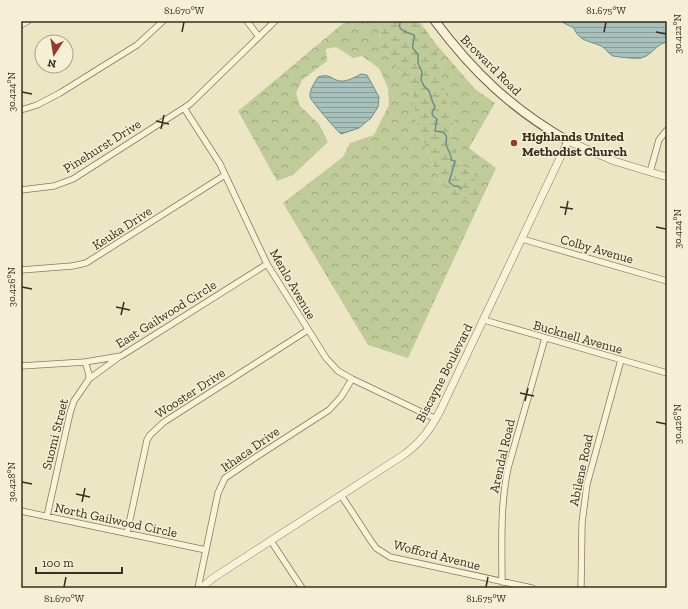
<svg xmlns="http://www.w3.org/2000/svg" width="688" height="609" font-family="'Zilla Slab',serif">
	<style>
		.forest { fill: url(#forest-crowns) }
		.wetland { fill: url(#wetland-marsh) }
		.water { fill: url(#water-rules); stroke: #6d8f8b }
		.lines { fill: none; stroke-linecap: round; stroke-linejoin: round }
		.stream { stroke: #6d8f8b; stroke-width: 1.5 }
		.minor-casing { stroke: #88795b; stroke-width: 7 }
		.tertiary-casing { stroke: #88795b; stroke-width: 8 }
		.secondary-casing { stroke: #6a5a3f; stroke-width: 10 }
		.minor { stroke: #f8f2d8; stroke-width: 5.5 }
		.tertiary { stroke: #f8f2d8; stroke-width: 7 }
		.secondary { stroke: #f8f2d8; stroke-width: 8 }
		.ticks { fill: none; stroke: #382e1f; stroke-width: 1.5 }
		.poi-dot { fill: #96392d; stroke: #f5efd5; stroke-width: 1.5 }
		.labels { text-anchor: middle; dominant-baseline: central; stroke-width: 3; stroke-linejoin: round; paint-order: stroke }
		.street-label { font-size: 13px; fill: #382e1f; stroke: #f5efd5 }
		.poi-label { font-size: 13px; font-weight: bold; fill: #382e1f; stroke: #f5efd5; text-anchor: start }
		.neatline { fill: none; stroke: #382e1f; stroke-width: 1.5 }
		.ticks-label { font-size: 10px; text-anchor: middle; fill: #382e1f }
	</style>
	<defs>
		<pattern id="forest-crowns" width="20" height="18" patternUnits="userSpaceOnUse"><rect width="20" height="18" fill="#bfcb99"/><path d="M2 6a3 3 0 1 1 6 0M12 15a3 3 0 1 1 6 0" fill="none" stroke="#9ca57c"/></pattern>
		<pattern id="wetland-marsh" width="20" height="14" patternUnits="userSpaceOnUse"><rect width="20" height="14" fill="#bfcb99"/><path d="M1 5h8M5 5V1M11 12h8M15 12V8" fill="none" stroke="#9ca57c"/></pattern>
		<pattern id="water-rules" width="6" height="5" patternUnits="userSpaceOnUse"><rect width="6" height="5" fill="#a7c1bc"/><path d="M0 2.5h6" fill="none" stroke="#899d98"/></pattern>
	</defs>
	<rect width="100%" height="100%" fill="#ede6c5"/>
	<path class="forest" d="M346 21H370L379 22 380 45 412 89 417 126 441 183 474 174 460 164 451 132 455 118 446 102 436 44 475 89 495 103 469 148 496 168 408 358 368 345 283 203 343 157 350 143 374 135 389 105 388 88 379 68 362 56 353 58 336 47 326 49 327 61 302 80 296 93 300 106 319 124 328 142 293 175 277 181 238 111Z"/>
	<path class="wetland" d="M380 21H419L436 44 446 102 455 118 451 132 460 164 474 174 477 196 460 200 441 183 417 126 412 89 380 45 379 22Z"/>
	<path class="water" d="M560 21H667V42C654 45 653 55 641 58 636 59 618 57 613 56 608 54 606 48 601 46 591 41 579 42 574 28Z
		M361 74 367 75 379 97 378 107 371 118 359 128 341 134C337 131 312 102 310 97 309 90 315 82 318 77 330 73 330 79 340 81 347 82 355 77 361 74Z"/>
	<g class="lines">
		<path class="stream" d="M401 21C395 31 408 32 414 35 415 45 408 45 418 54V63L422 72 421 80 424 86 429 91 433 103 435 106 432 113 433 116 437 119 435 131C439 132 443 131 445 134 448 137 446 140 446 144 447 150 452 154 451 160L455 161 449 182 454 186H458L461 189
			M410 21 414 22 418 21"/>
		<defs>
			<path id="minor" d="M247 21 259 37
				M21 25 28 21
				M184 108 220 164 267 264 326 358 338 371 352 379 436 419
				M21 110 37 105 60 93 137 45 163 21
				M650 172 659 140 667 130
				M21 190 54 186 73 179 184 108 190 104 275 21
				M522 239 667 281
				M21 270 72 266 86 263 225 175
				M484 320 667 373
				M21 366 85 362 121 356 267 264
				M89 379 119 357
				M341 495 371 541 376 548 390 557 532 588
				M21 511 206 550
				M47 516 70 413 74 401 89 379V374L85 362
				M127 533 147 440 150 435 164 422 308 330
				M271 541 302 588
				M502 582C502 544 500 506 508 468L545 338
				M198 588 218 493 225 478 256 457 329 410 341 397 352 379
				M581 588 582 523 587 484 621 360"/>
			<path id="tertiary" d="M201 588 213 578 405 454C421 442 432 428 441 409L568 141 614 161 667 177"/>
			<path id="secondary" d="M435 21C473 72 512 109 568 141"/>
		</defs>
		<use href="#minor" class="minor-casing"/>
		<use href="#tertiary" class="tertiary-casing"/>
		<use href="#secondary" class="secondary-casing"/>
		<use href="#minor" class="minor"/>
		<use href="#tertiary" class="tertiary"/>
		<use href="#secondary" class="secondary"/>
	</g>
	<path class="ticks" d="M182 32 184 22M604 32 606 22M656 32 666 34M22 92 32 94M156 121 169 124M161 129 164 115M560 207 573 209M565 215 568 201M656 227 666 229M22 287 32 289M116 307 130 310M121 315 124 302M520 393 534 396M525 401 528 388M656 422 666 424M22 482 32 484M76 494 90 497M82 502 85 488M64 587 66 577M486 587 488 577"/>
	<circle class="poi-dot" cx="514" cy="143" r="4"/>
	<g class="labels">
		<g class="street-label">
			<text transform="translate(491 65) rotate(45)">Broward Road</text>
			<text transform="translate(102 146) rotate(-32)">Pinehurst Drive</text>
			<text transform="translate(122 228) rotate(-33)">Keuka Drive</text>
			<text transform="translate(597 249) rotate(16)">Colby Avenue</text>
			<text transform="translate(293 284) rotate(60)">Menlo Avenue</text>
			<text transform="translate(166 314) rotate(-32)">East Gailwood Circle</text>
			<text transform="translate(578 337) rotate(16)">Bucknell Avenue</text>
			<text transform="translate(444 373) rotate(-63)">Biscayne Boulevard</text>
			<text transform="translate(190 393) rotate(-33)">Wooster Drive</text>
			<text transform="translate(55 434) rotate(-76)">Suomi Street</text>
			<text transform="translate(250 449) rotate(-35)">Ithaca Drive</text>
			<text transform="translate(502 456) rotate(-77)">Arendal Road</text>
			<text transform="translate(581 470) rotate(-78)">Abilene Road</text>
			<text transform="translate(116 520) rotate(12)">North Gailwood Circle</text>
			<text transform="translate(437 555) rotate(14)">Wofford Avenue</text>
		</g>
		<g class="poi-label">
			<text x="522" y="136">Highlands United<tspan x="522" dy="15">Methodist Church</tspan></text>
		</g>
	</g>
	<rect width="688" height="609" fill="none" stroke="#f5efd5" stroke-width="44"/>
	<g transform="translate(54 54) rotate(192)"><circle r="19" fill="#f5efd5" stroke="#a9a28c"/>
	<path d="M0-3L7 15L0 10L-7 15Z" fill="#96392d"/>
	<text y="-6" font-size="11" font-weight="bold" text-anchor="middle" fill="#382e1f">N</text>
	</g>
	<path d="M36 567v6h86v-6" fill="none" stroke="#382e1f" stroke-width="2"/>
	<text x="42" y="567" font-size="12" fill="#382e1f" stroke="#f5efd5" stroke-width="3" paint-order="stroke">100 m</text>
	<rect x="22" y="22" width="644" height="565" class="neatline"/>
	<g class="ticks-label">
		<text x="184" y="14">81.670°W</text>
		<text x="606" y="14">81.675°W</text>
		<text transform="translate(677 34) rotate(-90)" y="4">30.422°N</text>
		<text transform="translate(11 92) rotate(-90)" y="4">30.424°N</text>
		<text transform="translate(677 229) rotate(-90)" y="4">30.424°N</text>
		<text transform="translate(11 287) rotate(-90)" y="4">30.426°N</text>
		<text transform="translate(677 424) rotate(-90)" y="4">30.426°N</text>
		<text transform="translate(11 482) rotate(-90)" y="4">30.428°N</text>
		<text x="64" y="602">81.670°W</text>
		<text x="486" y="602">81.675°W</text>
	</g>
</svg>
